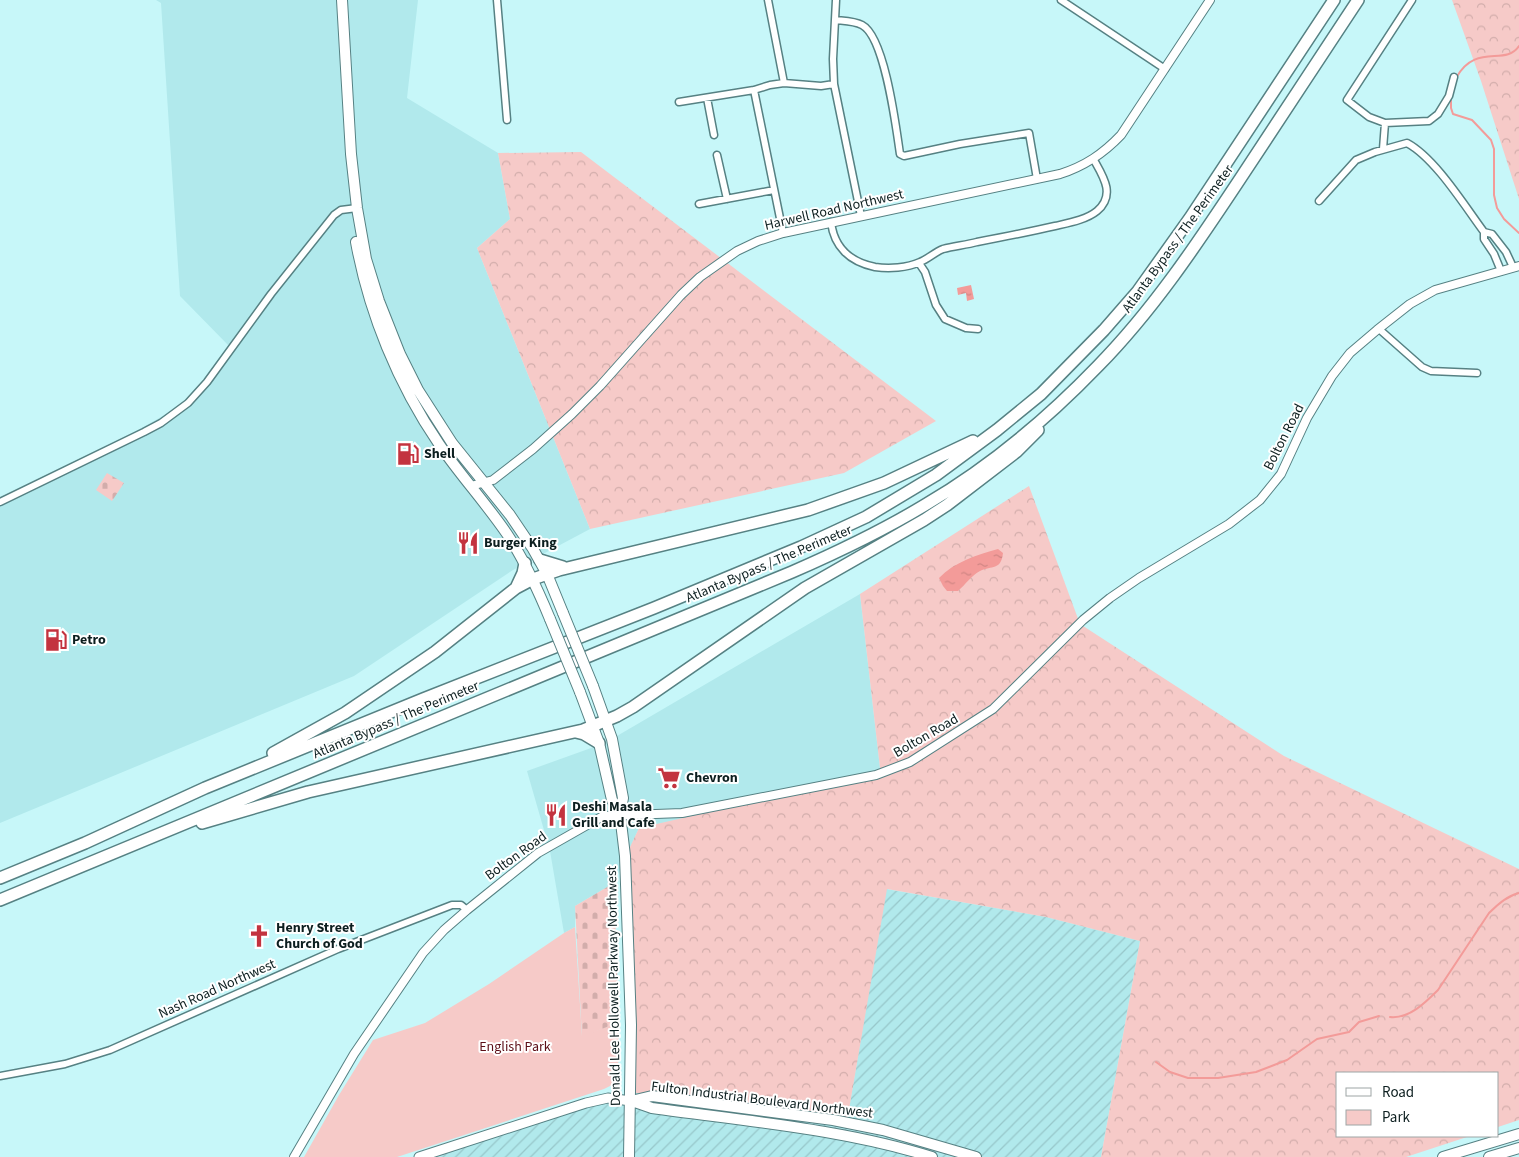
<svg xmlns="http://www.w3.org/2000/svg" width="1519" height="1157" font-family="'Source Sans 3',sans-serif">
	<style>
		.built { fill: #b1e9ec }
		.industrial { fill: url(#industrial-furrows) }
		.green { fill: #f6cac8 }
		.forest { fill: url(#forest-crowns) }
		.cemetery { fill: url(#cemetery-stones) }
		.water { fill: url(#water-ripples) }
		.lines { fill: none; stroke-linecap: round; stroke-linejoin: round }
		.stream { stroke: #f39b99; stroke-width: 2 }
		.minor-casing { stroke: #568183; stroke-width: 9 }
		.tertiary-casing { stroke: #568183; stroke-width: 10 }
		.secondary-casing { stroke: #568183; stroke-width: 11 }
		.primary-casing { stroke: #568183; stroke-width: 12 }
		.motorway-casing { stroke: #568183; stroke-width: 14 }
		.minor { stroke: #fff; stroke-width: 6 }
		.tertiary { stroke: #fff; stroke-width: 8 }
		.secondary { stroke: #fff; stroke-width: 9 }
		.primary { stroke: #fff; stroke-width: 10 }
		.motorway { stroke: #fff; stroke-width: 11 }
		.primary-bridge-casing { stroke: #568183; stroke-width: 12; stroke-linecap: butt }
		.primary-bridge { stroke: #fff; stroke-width: 10 }
		.labels { text-anchor: middle; dominant-baseline: central; stroke-width: 4; stroke-linejoin: round; paint-order: stroke }
		.street-label { font-size: 14px; fill: #0c1e1f; stroke: #fff }
		.poi-label { font-size: 14px; font-weight: bold; fill: #0c1e1f; stroke: #fff; text-anchor: start }
		.park-label { font-size: 14px; fill: #5c0e17; stroke: #fff }
	</style>
	<defs>
		<pattern id="industrial-furrows" width="10" height="10" patternUnits="userSpaceOnUse" patternTransform="scale(1.25)"><rect width="10" height="10" fill="#b1e9ec"/><path d="M-1 1l2-2M0 10L10 0M9 11l2-2" fill="none" stroke="#97c7ca"/></pattern>
		<pattern id="forest-crowns" width="20" height="18" patternUnits="userSpaceOnUse" patternTransform="scale(1.25)"><rect width="20" height="18" fill="#f6cac8"/><path d="M2 6a3 3 0 1 1 6 0M12 15a3 3 0 1 1 6 0" fill="none" stroke="#d2adab"/></pattern>
		<pattern id="cemetery-stones" width="16" height="16" patternUnits="userSpaceOnUse" patternTransform="scale(1.25)"><rect width="16" height="16" fill="#f6cac8"/><path d="M2 7V4a2 2 0 0 1 4 0v3zM10 15v-3a2 2 0 0 1 4 0v3z" fill="#d2adab"/></pattern>
		<pattern id="water-ripples" width="26" height="14" patternUnits="userSpaceOnUse" patternTransform="scale(1.25)"><rect width="26" height="14" fill="#f39b99"/><path d="M2 4q2-2 4 0t4 0M15 11q2-2 4 0t4 0" fill="none" stroke="#cf8583"/></pattern>
	</defs>
	<rect width="100%" height="100%" fill="#c7f7f9"/>
	<path class="built" d="M156 0H418L407 98 498 153 510 219 477 248 590 529 513 570 354 676 0 823V500L96 454 196 397 229 346 180 296 161 3Z
		M860 594 881 777 639 828 614 883 575 906V927L564 933 550 851 527 771 605 743Z"/>
	<path class="industrial" d="M886 889 1046 917 1140 941 1101 1157H423L550 1115 630 1092 846 1127Z"/>
	<path class="green" d="M575 927 582 1036 619 1022 618 1082 604 1089 397 1157H304L339 1095 373 1040 425 1023 489 984 564 933Z"/>
	<path class="forest" d="M1452 0H1519V199L1481 81Z
		M581 152 936 421 844 473 590 529 477 248 510 219 498 153Z
		M1029 486 1080 624 1284 756 1519 869V1120L1498 1127V1073H1338V1136H1470L1406 1157H1101L1140 941 1046 917 887 889 846 1127 630 1092 622 864 639 828 784 795 881 777 860 594Z"/>
	<path class="cemetery" d="M107 473 124 483 112 501 96 490Z
		M614 883 619 1022 582 1037 575 906Z"/>
	<path class="water" d="M971 285 974 299 967 301 966 293 958 295 957 288Z
		M998 549 1003 553C1001 571 992 565 980 571 972 575 965 585 958 591H947L943 586 939 578C954 562 977 555 998 549Z"/>
	<g class="lines">
		<path class="stream" d="M1456 78C1476 42 1505 67 1519 46
			M1451 97V108L1453 114 1472 120 1491 140 1494 149V195L1497 208 1504 219 1519 233
			M1390 1017C1409 1019 1425 1003 1438 990L1489 913C1498 904 1507 896 1519 893
			M1156 1062 1170 1072 1188 1078H1218L1256 1072 1287 1060 1317 1039 1349 1032 1359 1022 1379 1016"/>
		<defs>
			<path id="minor" d="M497 0 507 120
				M768 0 784 83
				M836 0 833 59 834 84 861 216
				M1061 0 1165 69
				M1412 0 1347 100 1369 117 1385 123 1429 121 1438 114 1449 96 1454 77
				M835 20C843 21 854 21 862 25 885 37 896 127 900 154L904 156 960 144 1029 133 1037 179
				M754 90 783 233
				M707 98 714 135
				M679 102 754 90 770 85 784 83 821 86 834 84
				M1383 149 1385 123
				M717 155 727 199
				M1319 201 1356 160 1375 152 1407 143C1435 158 1464 205 1484 232L1492 234 1506 252 1513 267
				M699 204 774 190
				M831 222C834 247 850 262 875 267 889 269 907 268 920 262 928 259 935 252 943 249 954 246 966 245 977 242 1003 237 1029 232 1055 226 1068 223 1086 220 1097 211 1116 195 1103 176 1094 160
				M1484 232V239L1494 254 1501 271
				M919 263 925 272 936 305 945 319 966 328 978 329
				M1379 329 1422 367 1431 371 1477 373
				M0 502 144 432 161 423 188 403 207 382 271 294 334 215 341 210 357 208
				M0 1076 65 1064 110 1050 338 949 452 905H461L467 910"/>
			<path id="tertiary" d="M471 486 493 480 533 449 572 414 600 386 681 295 700 277 737 251 758 241 783 233 1060 174C1085 166 1103 154 1121 135L1210 0
				M294 1157 354 1054 423 953 444 930 467 910 538 853 603 816 682 813 876 775 910 762 993 709 1083 620 1110 598 1139 578 1229 524 1260 500 1281 474 1307 418 1332 376 1350 353 1377 330 1410 304 1435 290 1519 266"/>
			<path id="secondary" d="M419 1157 586 1103 608 1098 631 1101"/>
			<path id="primary" d="M342 0 351 154 357 208 366 259 379 301 400 354 418 390 452 443 510 515 533 549 547 574 563 613
				M356 242C369 313 398 384 439 444 460 475 486 503 507 534 525 561 538 590 550 619
				M593 686 612 739 623 798 620 814 625 856 631 1025 629 1157
				M580 692 599 743 612 800 620 814
				M631 1101 652 1096 833 1120 883 1130 976 1157
				M632 1101 652 1108C744 1121 844 1129 932 1157
				M1443 1157 1519 1134
				M1489 1157 1519 1148"/>
			<path id="motorway" d="M540 560 563 567
				M516 588 523 573 525 563
				M576 732 584 734 599 743
				M273 753 345 713 435 652 516 588 533 579 559 570 808 510 884 483 973 441
				M202 823 308 792 583 730 617 716 633 707 805 588 924 520 947 505 1016 452 1038 430
				M0 878 85 843 205 788 423 699 654 608 801 547 866 517 936 475 997 430 1041 394 1104 330 1138 291 1190 218 1334 0
				M0 900 792 572C838 552 882 531 925 505 988 468 1047 419 1098 366 1153 310 1197 244 1240 179 1279 119 1319 60 1358 0"/>
		</defs>
		<use href="#minor" class="minor-casing"/>
		<use href="#tertiary" class="tertiary-casing"/>
		<use href="#secondary" class="secondary-casing"/>
		<use href="#primary" class="primary-casing"/>
		<use href="#motorway" class="motorway-casing"/>
		<use href="#minor" class="minor"/>
		<use href="#tertiary" class="tertiary"/>
		<use href="#secondary" class="secondary"/>
		<use href="#primary" class="primary"/>
		<use href="#motorway" class="motorway"/>
		<defs>
			<path id="primary-bridge" d="M563 613 593 686
				M550 619 580 692"/>
		</defs>
		<use href="#primary-bridge" class="primary-bridge-casing"/>
		<use href="#primary-bridge" class="primary-bridge"/>
	</g>
	<defs>
		<symbol id="fuel-bare" viewBox="-9 -9 18 18"><path d="M-5.5-6h7V0h2V4h1.3V-2.5L3-4.5l.8-.8L6-3V5H2.5V1h-1V6h-7ZM-4.2-4.7v3.2H.2V-4.7Z" fill="#c3333f" stroke="#fff" stroke-width="2.5" paint-order="stroke"/></symbol>
		<symbol id="restaurant-bare" viewBox="-9 -9 18 18"><path d="M-5-6h1v4h1v-4h1v4h1v-4h1v5L-1.5 .5V6h-2V.5L-5-1ZM5-6V6H3V1.5H1.5Q1.5-4 5-6Z" fill="#c3333f" stroke="#fff" stroke-width="2.5" paint-order="stroke"/></symbol>
		<symbol id="supermarket-bare" viewBox="-9 -9 18 18"><path d="M-6-5.5h2.5l.6 2H6L4.5 2H-2.5L-4.4-4H-6ZM-1.5 3.2a1.3 1.3 0 1 0 .1 0ZM3 3.2a1.3 1.3 0 1 0 .1 0Z" fill="#c3333f" stroke="#fff" stroke-width="2.5" paint-order="stroke"/></symbol>
		<symbol id="church-bare" viewBox="-9 -9 18 18"><path d="M-1.2-6h2.4v3.5h3.3v2.4h-3.3V6h-2.4V-.1h-3.3v-2.4h3.3Z" fill="#c3333f" stroke="#fff" stroke-width="2.5" paint-order="stroke"/></symbol>
	</defs>
	<g fill-rule="evenodd">
		<use href="#fuel-bare" x="392" y="438" width="32" height="32"/>
		<use href="#restaurant-bare" x="452" y="527" width="32" height="32"/>
		<use href="#fuel-bare" x="40" y="624" width="32" height="32"/>
		<use href="#supermarket-bare" x="653" y="762" width="32" height="32"/>
		<use href="#restaurant-bare" x="540" y="799" width="32" height="32"/>
		<use href="#church-bare" x="243" y="920" width="32" height="32"/>
	</g>
	<g class="labels">
		<g class="street-label">
			<text transform="translate(834 210) rotate(-13)">Harwell Road Northwest</text>
			<text transform="translate(1178 239) rotate(-54)">Atlanta Bypass / The Perimeter</text>
			<text transform="translate(1284 437) rotate(-63)">Bolton Road</text>
			<text transform="translate(769 564) rotate(-23)">Atlanta Bypass / The Perimeter</text>
			<text transform="translate(396 720) rotate(-23)">Atlanta Bypass / The Perimeter</text>
			<text transform="translate(926 736) rotate(-30)">Bolton Road</text>
			<text transform="translate(516 856) rotate(-36)">Bolton Road</text>
			<text transform="translate(614 986) rotate(-91)">Donald Lee Hollowell Parkway Northwest</text>
			<text transform="translate(217 989) rotate(-24)">Nash Road Northwest</text>
			<text transform="translate(762 1100) rotate(7)">Fulton Industrial Boulevard Northwest</text>
		</g>
		<g class="poi-label">
			<text x="424" y="454">Shell</text>
			<text x="484" y="543">Burger King</text>
			<text x="72" y="640">Petro</text>
			<text x="686" y="778">Chevron</text>
			<text x="572" y="807">Deshi Masala<tspan x="572" dy="16">Grill and Cafe</tspan></text>
			<text x="276" y="928">Henry Street<tspan x="276" dy="16">Church of God</tspan></text>
		</g>
		<g class="park-label">
			<text x="515" y="1047">English Park</text>
		</g>
	</g>
	<rect x="1336" y="1072" width="162" height="65" fill="#ffffff" stroke="#9ea5a5"/>
	<rect x="1346" y="1088" width="25" height="8" fill="#ffffff" stroke="#9ea5a5"/>
	<text x="1382" y="1097" font-size="15" fill="#0c1e1f">Road</text>
	<rect x="1346" y="1110" width="25" height="15" fill="#f6cac8" stroke="#9ea5a5"/>
	<text x="1382" y="1122" font-size="15" fill="#0c1e1f">Park</text>
</svg>
